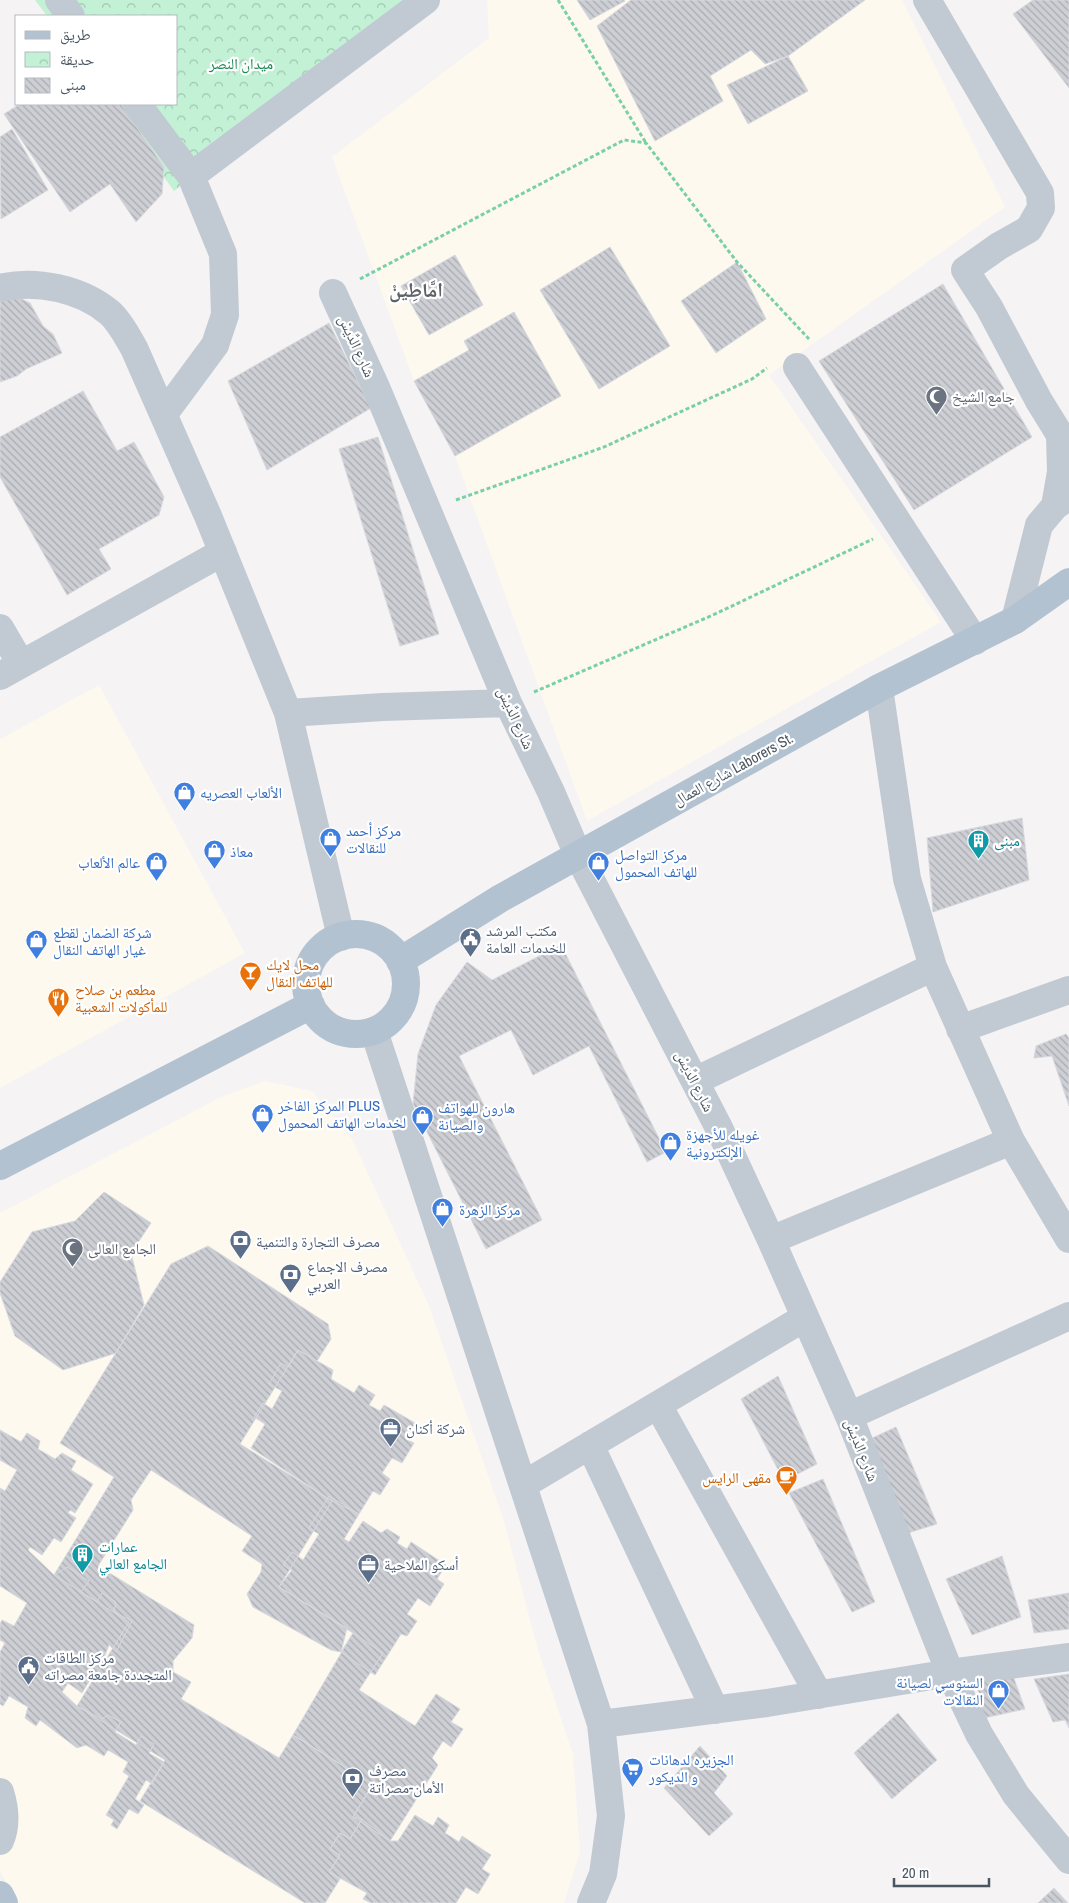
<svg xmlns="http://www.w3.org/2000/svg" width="1069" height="1903" font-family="'Archivo Narrow','Noto Naskh Arabic',sans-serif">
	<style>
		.commercial { fill: #fdf9ef }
		.park { fill: url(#park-crowns) }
		.building { fill: url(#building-back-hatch); stroke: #d7d9de }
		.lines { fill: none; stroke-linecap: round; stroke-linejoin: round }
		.path { stroke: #7ad0a6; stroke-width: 3; stroke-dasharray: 4 2.5; stroke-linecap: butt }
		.minor { stroke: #c1cad2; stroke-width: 28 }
		.major { stroke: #b3c2d1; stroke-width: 28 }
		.labels { text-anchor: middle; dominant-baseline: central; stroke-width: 4.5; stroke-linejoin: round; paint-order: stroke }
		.park-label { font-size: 15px; fill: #17864f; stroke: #fff }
		.street-label { font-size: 15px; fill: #4a5661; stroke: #fff }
		.worship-label { font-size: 15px; fill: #5b616d; stroke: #fff; text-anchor: start }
		.shop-label { font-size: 15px; fill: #366cbe; stroke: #fff; text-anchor: start }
		.culture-label { font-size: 15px; fill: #0d838f; stroke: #fff; text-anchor: start }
		.service-label { font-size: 15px; fill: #4e5e75; stroke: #fff; text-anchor: start }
		.food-label { font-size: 15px; fill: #c56008; stroke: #fff; text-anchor: start }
		.district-label { font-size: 20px; font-weight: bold; fill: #5f6368; stroke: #fff }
	</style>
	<defs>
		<pattern id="park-crowns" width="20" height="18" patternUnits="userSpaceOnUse" patternTransform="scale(1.25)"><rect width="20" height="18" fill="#c3f1d5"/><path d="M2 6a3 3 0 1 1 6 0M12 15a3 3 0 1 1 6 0" fill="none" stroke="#a0c6b0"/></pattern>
		<pattern id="building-back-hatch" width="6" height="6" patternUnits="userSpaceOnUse" patternTransform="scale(1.25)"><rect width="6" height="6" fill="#cdcfd5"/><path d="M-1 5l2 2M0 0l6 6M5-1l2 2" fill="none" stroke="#a8abb0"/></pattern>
	</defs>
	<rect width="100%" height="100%" fill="#f5f3f3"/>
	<path class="commercial" d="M487 0H902L1005 207 769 375 941 622 587 821 455 456 414 381 332 157 489 38Z
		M99 685 245 953 0 1088V739Z
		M265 1081 312 1091 353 1141 429 1306 504 1521 538 1650 573 1754 580 1852 564 1903H17L0 1871V1213L221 1097Z"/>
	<path class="park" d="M35 0H436L174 191 111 104H176V16H47Z"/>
	<path class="building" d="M577 0H624L625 1 590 20Z
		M631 0H865L788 56 765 64 751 50 710 76 723 101 655 141 597 26Z
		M1033 0H1069V88L1013 14Z
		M788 56 808 91 748 124 727 85Z
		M20 104H121L164 167 162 194 136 222 110 184 70 212 4 114Z
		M12 129 48 190 1 219 0 137Z
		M610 247 670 346 599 389 540 290Z
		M455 255 483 305 429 335 401 286Z
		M737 262 766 319 716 353 681 301Z
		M943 284 1032 437 914 510 819 361Z
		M15 296 30 303 43 326 53 334 62 353 26 369 17 376 0 382V302Z
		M514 312 561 396 455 456 414 381 469 350 464 341Z
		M329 323 371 408 267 470 228 381Z
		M83 391 117 451 134 442 164 497 159 515 99 549 111 569 67 595 0 477V437Z
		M378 437 439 634 400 646 339 449Z
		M1022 818 1029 880 933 912 927 838Z
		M561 945 666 1152 647 1162 589 1046 533 1075 511 1030 459 1056 542 1220 486 1249 413 1104 418 1054 436 1005 467 962 492 980Z
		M1066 1034 1069 1038V1106L1052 1056 1034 1058 1036 1046Z
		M104 1192 151 1223 131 1253 144 1305 116 1353 63 1370 15 1336 0 1293V1282L32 1232 75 1221Z
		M208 1246 328 1324 331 1339 317 1361 298 1350 240 1444 332 1501 279 1587 347 1628 341 1652 331 1650 253 1607 247 1594 261 1572 262 1564 242 1551 252 1536 151 1470 131 1500 133 1510 98 1566 194 1625 192 1638 173 1661V1672L191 1682 181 1699 279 1758 293 1735 373 1784 353 1817 362 1819 350 1839 340 1833 330 1849 340 1855 329 1872 340 1879 325 1903H305L140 1801 165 1760 77 1706 129 1622 54 1575 114 1477 60 1443 171 1264Z
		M298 1350 333 1370 331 1379 354 1393 359 1385 375 1395 369 1405 380 1411 384 1405 415 1423 406 1439 414 1443 402 1463 392 1458 382 1473 390 1479 380 1495 373 1491 359 1514 332 1501 251 1448 265 1424 254 1417 263 1403 272 1409 282 1391 269 1384 281 1363 288 1367Z
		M778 1376 817 1464 784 1481 741 1399Z
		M896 1427 937 1524 908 1533 868 1440Z
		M0 1430 21 1442 27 1433 40 1441 38 1449 55 1459 62 1453 76 1461 71 1470 93 1484 75 1513 70 1510 68 1513 76 1518 61 1542 54 1538 42 1555 30 1547 28 1550 54 1575 67 1567 89 1581 81 1592 97 1602 102 1593 116 1602 114 1612 132 1621 116 1652 109 1645 105 1655 111 1664 99 1683 91 1678 82 1693 68 1683 62 1692 77 1706 102 1719 108 1715 121 1722 115 1732 136 1745 141 1736 154 1744 149 1753 164 1762 152 1784 146 1780 135 1799 144 1805 138 1814 129 1809 117 1829 111 1825 114 1820 106 1815 129 1776 123 1772 128 1762 108 1750 104 1756 86 1745 77 1748 40 1720 36 1726 25 1718 28 1707 9 1696 3 1706 0 1704V1652L5 1643 0 1640V1624L2 1620 14 1626 27 1603 0 1586V1488L5 1491 17 1470 0 1460Z
		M823 1479 875 1602 852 1612 789 1493Z
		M329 1496 359 1514 344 1539 349 1542 363 1521 381 1533 387 1529 400 1537 397 1543 407 1549 411 1542 446 1565 437 1579 444 1584 430 1606 418 1598 407 1614 417 1621 407 1636 401 1634 375 1675 341 1652 353 1633 279 1587 292 1570 283 1565 292 1552 303 1560 319 1534 309 1528Z
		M1002 1556 1021 1617 972 1635 946 1579Z
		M1069 1593V1629L1034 1633 1028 1600Z
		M353 1633 383 1653 359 1690 415 1726 436 1694 460 1709 451 1722 463 1729 451 1747 443 1741 432 1758 438 1765 390 1841 353 1817 373 1784 293 1735Z
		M1012 1673 1025 1709 984 1718 976 1681Z
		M1069 1674V1728L1065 1720 1053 1722 1034 1679Z
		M898 1713 937 1760 892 1799 854 1753Z
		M700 1746 727 1776 714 1793 733 1814 709 1836 664 1788Z
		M415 1815 433 1826 438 1817 449 1825 445 1833 459 1842 462 1836 491 1855 482 1869 490 1874 478 1894 466 1887 456 1903H371L363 1899 367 1893 329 1872 340 1855 330 1849 340 1833 350 1839 362 1819 390 1841H398Z
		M1054 1888 1068 1903H1038Z"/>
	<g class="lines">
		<path class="path" d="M558 0 646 143
			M360 279 624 140 646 143 737 262 809 339
			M456 500 604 447 752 379 767 368
			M534 692 713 615 873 539"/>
		<path class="minor" d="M59 0 71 16
			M927 0 1040 193 1041 208 1029 229 999 246 965 270 989 307 1039 401 1060 435 1061 472 1055 506
			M137 104 191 176 223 254 225 315 215 345 164 414
			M191 176 426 0
			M0 288C36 279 82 289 110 313 120 322 127 336 134 348L208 516 288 713 341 937
			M333 293 375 385 508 703 551 792 578 855 719 1128 771 1240 849 1416 950 1673 979 1734 1016 1795 1069 1860
			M797 367 975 641
			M1015 620 1039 525 1055 506 1069 496
			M0 628 21 664
			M0 676 223 552
			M879 688 907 879 933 967 1011 1141 1069 1239
			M288 713 383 707 508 703
			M960 1029 1069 990
			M374 1031 601 1724 611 1816 603 1874 591 1903
			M695 1081 933 967
			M771 1240 1011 1141
			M658 1405 819 1695
			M849 1416 1069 1316
			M590 1445 715 1710
			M523 1485 804 1318
			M601 1724 767 1703 950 1673 1069 1657
			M0 1792C5 1808 7 1825 0 1841"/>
		<path class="major" d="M306 984a50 50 0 1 1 100 0a50 50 0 1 1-100 0Z
			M400 961 501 898 879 688 1015 620 1069 582
			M0 1166 311 1005
			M0 1895 4 1903"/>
	</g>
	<defs>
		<symbol id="mosque-pin" viewBox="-11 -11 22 30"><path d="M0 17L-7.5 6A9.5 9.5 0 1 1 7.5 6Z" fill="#6b7280" stroke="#fff"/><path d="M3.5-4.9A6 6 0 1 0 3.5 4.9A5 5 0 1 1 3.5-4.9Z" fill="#fff"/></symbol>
		<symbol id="shop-pin" viewBox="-11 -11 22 30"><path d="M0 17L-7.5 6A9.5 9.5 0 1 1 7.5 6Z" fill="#3f7fe0" stroke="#fff"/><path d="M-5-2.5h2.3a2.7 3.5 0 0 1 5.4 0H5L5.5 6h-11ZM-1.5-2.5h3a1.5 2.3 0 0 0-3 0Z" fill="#fff"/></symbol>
		<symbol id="building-pin" viewBox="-11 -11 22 30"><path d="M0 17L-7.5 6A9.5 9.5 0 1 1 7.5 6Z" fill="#0f9aa8" stroke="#fff"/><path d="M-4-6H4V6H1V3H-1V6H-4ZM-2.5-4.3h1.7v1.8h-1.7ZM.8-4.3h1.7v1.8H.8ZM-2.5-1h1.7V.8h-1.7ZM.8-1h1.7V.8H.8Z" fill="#fff"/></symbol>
		<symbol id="civic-pin" viewBox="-11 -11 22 30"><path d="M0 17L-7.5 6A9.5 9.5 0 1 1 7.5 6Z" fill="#5c6f8a" stroke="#fff"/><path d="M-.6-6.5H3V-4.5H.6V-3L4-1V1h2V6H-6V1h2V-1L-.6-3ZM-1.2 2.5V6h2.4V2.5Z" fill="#fff"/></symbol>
		<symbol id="bar-pin" viewBox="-11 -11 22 30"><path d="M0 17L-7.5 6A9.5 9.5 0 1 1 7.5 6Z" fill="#e8710a" stroke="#fff"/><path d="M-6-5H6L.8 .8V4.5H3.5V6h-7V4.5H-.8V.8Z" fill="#fff"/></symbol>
		<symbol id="restaurant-pin" viewBox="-11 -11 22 30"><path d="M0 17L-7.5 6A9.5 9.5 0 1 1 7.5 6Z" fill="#e8710a" stroke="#fff"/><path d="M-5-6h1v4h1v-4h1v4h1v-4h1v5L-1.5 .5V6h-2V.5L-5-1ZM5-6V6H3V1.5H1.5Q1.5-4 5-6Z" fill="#fff"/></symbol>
		<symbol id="bank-pin" viewBox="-11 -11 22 30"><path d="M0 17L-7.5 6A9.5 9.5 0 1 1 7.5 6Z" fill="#5c6f8a" stroke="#fff"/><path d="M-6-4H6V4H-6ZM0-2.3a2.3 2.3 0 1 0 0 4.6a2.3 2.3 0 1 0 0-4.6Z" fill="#fff"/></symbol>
		<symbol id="office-pin" viewBox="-11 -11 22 30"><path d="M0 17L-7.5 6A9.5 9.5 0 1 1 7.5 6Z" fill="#5c6f8a" stroke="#fff"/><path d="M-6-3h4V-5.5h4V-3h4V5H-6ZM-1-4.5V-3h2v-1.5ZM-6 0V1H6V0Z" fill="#fff"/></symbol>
		<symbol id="cafe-pin" viewBox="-11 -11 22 30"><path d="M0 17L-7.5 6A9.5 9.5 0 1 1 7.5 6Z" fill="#e8710a" stroke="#fff"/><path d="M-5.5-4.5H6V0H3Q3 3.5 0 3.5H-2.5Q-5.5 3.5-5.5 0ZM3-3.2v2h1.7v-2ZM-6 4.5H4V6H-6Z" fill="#fff"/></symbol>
		<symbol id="supermarket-pin" viewBox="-11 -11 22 30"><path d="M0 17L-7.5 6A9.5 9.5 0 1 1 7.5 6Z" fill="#3f7fe0" stroke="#fff"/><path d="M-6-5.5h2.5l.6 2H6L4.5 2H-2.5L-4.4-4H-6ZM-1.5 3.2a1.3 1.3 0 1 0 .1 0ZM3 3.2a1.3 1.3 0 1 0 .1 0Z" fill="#fff"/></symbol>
	</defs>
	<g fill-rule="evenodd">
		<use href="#mosque-pin" x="924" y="384" width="25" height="34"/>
		<use href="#shop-pin" x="172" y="780" width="25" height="34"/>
		<use href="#shop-pin" x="318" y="826" width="25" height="34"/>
		<use href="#building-pin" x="966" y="828" width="25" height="34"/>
		<use href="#shop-pin" x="202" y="838" width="25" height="34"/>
		<use href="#shop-pin" x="144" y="850" width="25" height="34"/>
		<use href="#shop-pin" x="586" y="850" width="25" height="34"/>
		<use href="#civic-pin" x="458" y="926" width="25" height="34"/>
		<use href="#shop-pin" x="24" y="928" width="25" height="34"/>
		<use href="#bar-pin" x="238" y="960" width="25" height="34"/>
		<use href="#restaurant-pin" x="46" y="986" width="25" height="34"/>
		<use href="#shop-pin" x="250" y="1102" width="25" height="34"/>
		<use href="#shop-pin" x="410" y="1104" width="25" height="34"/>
		<use href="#shop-pin" x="658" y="1130" width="25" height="34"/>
		<use href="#shop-pin" x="430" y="1196" width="25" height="34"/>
		<use href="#bank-pin" x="228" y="1228" width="25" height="34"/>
		<use href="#mosque-pin" x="60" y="1236" width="25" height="34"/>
		<use href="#bank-pin" x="278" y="1262" width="25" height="34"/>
		<use href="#office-pin" x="378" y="1416" width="25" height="34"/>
		<use href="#cafe-pin" x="774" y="1464" width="25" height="34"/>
		<use href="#building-pin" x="70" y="1542" width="25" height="34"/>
		<use href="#office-pin" x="356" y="1552" width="25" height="34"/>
		<use href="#civic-pin" x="16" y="1654" width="25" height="34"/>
		<use href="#shop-pin" x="986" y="1678" width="25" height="34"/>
		<use href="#supermarket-pin" x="620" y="1756" width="25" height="34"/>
		<use href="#bank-pin" x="340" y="1766" width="25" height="34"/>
	</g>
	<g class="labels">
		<g class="park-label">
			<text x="241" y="63">ميدان النصر</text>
		</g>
		<g class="street-label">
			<text transform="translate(357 346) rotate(65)">شارع الدِّيسْ</text>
			<text transform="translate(516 718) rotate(65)">شارع الدِّيسْ</text>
			<text transform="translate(733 769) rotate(-29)">شارع العمال Laborers St.</text>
			<text transform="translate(695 1081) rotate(63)">شارع الدِّيسْ</text>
			<text transform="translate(862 1450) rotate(68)">شارع الدِّيسْ</text>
		</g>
		<g class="worship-label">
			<text x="952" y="396">جامع الشيخ</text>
			<text x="88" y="1248">الجامع العالى</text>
		</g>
		<g class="shop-label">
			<text x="200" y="792">الألعاب العصريه</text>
			<text x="346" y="830">مركز أحمد<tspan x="346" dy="17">للنقالات</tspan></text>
			<text x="230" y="851">معاذ</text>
			<text x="615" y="854">مركز التواصل<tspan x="615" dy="17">للهاتف المحمول</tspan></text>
			<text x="140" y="862" text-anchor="end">عالم الألعاب</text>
			<text x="53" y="932">شركة الضمان لقطع<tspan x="53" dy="17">غيار الهاتف النقال</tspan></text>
			<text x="278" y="1105">المركز الفاخر PLUS<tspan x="278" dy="17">لخدمات الهاتف المحمول</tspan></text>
			<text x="438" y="1107">هارون للهواتف<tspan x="438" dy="17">والصيانة</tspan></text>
			<text x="686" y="1134">غويله للأجهزة<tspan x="686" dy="17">الإلكترونية</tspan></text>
			<text x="459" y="1209">مركز الزهرة</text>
			<text x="983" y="1682" text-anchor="end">السنوسي لصيانة<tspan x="983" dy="17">النقالات</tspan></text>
			<text x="649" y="1759">الجزيره لدهانات<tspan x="649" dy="17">و الديكور</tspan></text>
		</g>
		<g class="culture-label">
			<text x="994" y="840">مبنى</text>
			<text x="99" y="1546">عمارات<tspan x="99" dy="17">الجامع العالي</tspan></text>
		</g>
		<g class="service-label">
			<text x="486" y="930">مكتب المرشد<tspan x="486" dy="17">للخدمات العامة</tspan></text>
			<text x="256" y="1241">مصرف التجارة والتنمية</text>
			<text x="307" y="1266">مصرف الاجماع<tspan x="307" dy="17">العربي</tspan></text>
			<text x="406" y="1428">شركة أكنان</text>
			<text x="384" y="1564">أسكو الملاحية</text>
			<text x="44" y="1657">مركز الطاقات<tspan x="44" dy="17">المتجددة جامعة مصراته</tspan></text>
			<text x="369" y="1770">مصرف<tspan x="369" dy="17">الأمان-مصراتة</tspan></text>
		</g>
		<g class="food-label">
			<text x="266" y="964">محل لايك<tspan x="266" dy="17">للهاتف النقال</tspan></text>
			<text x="75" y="989">مطعم بن صلاح<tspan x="75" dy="17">للمأكولات الشعبية</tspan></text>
			<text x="771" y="1477" text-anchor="end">مقهى الرايس</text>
		</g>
		<g class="district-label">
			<text x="416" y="289">امَّاطِينْ</text>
		</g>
	</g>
	<rect x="15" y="15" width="162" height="90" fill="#ffffff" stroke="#b7bbc0"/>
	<rect x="25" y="31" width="25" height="8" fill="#b3c2d1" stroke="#b7bbc0"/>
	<text x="60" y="40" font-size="15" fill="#4a5661">طريق</text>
	<rect x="25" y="52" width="25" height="15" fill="url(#park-crowns)" stroke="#b7bbc0"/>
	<text x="60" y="65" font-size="15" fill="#4a5661">حديقة</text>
	<rect x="25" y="78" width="25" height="15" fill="url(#building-back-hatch)" stroke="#b7bbc0"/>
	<text x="60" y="90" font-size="15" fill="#4a5661">مبنى</text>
	<path d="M894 1878v8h95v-8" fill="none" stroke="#4a5661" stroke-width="2.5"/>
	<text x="902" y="1878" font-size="15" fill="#4a5661" stroke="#ffffff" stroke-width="4" paint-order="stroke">20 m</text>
</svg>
